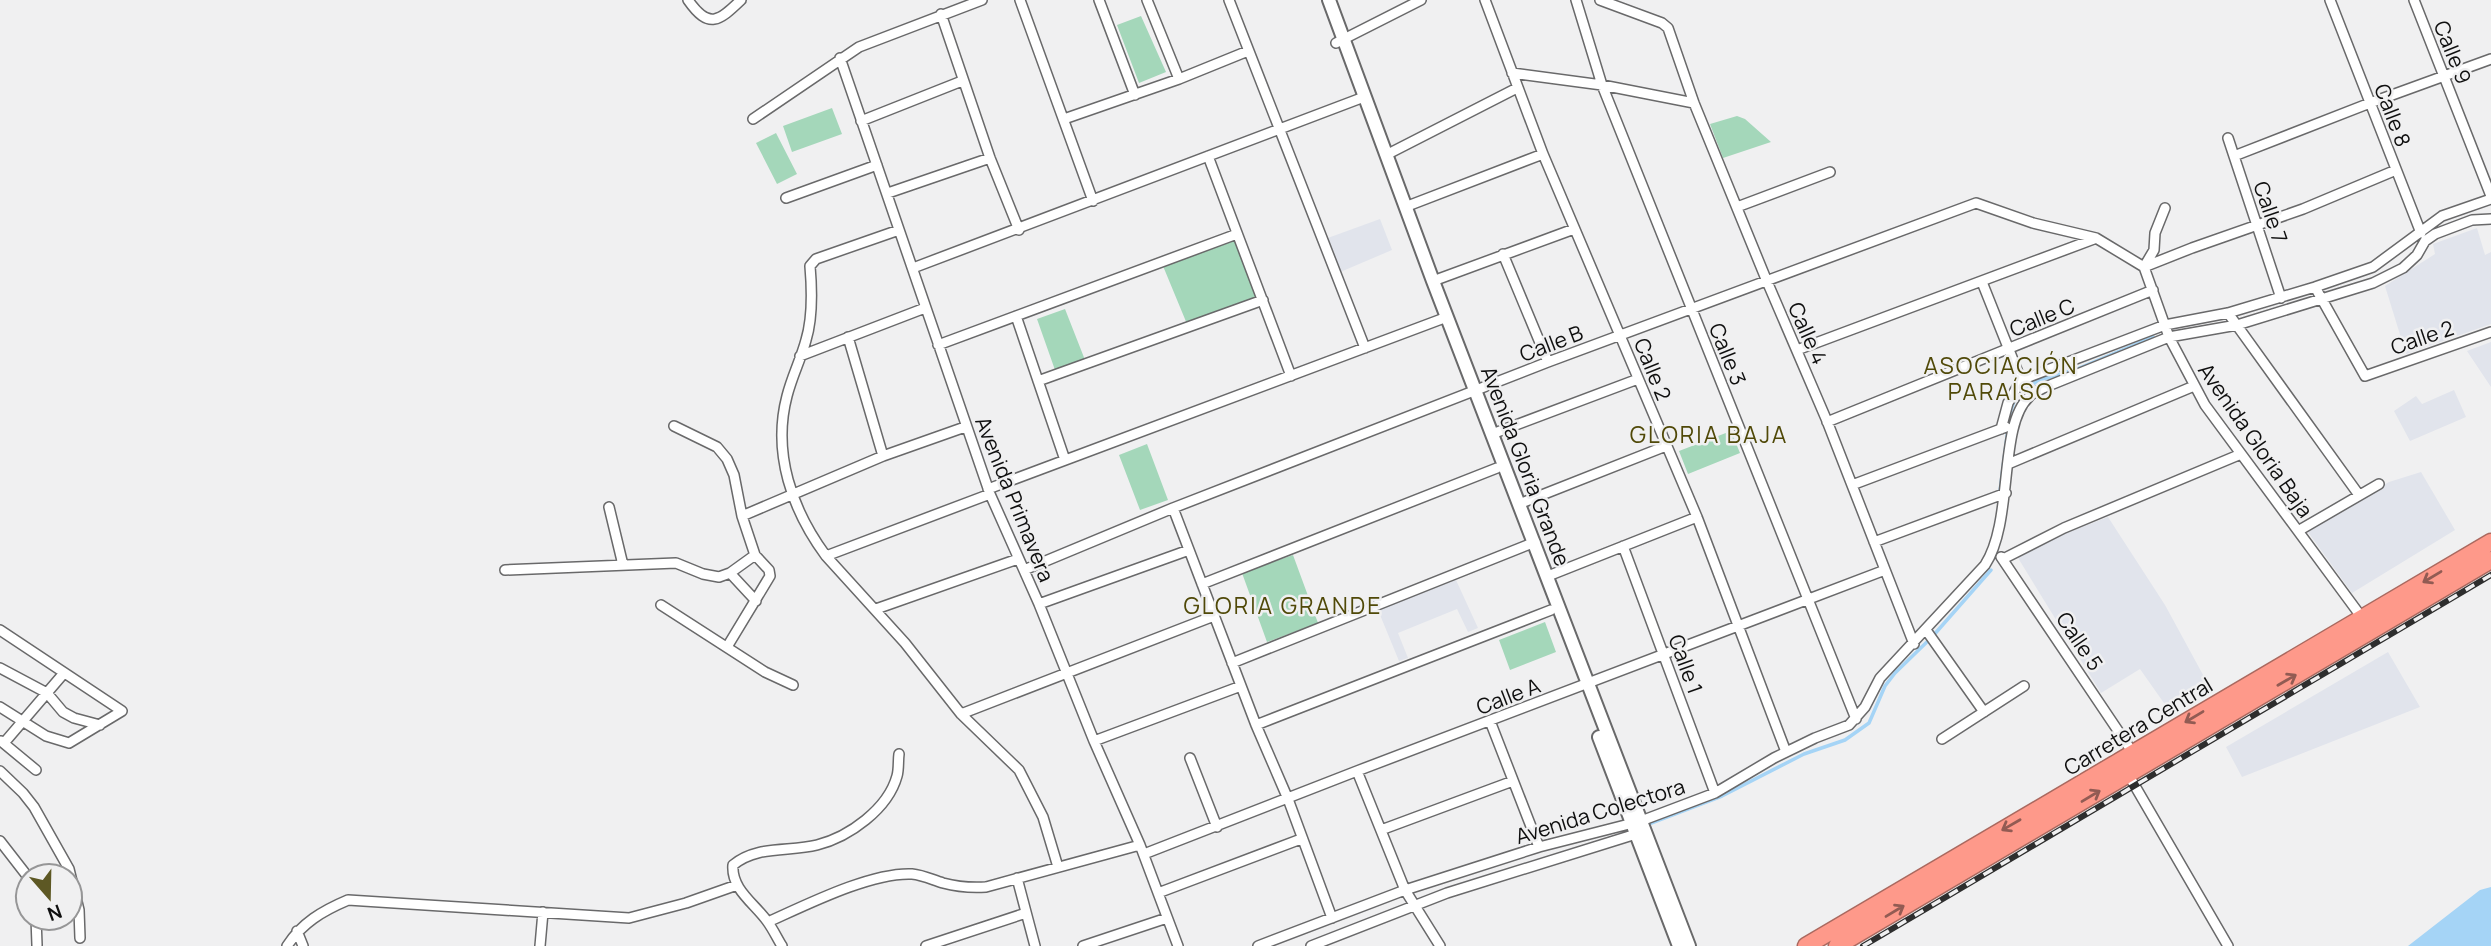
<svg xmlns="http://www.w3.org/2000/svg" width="2491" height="946" font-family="Manrope,sans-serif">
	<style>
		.built { fill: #e1e4ec }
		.green { fill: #a4d7ba }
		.water { fill: #a5d4f6 }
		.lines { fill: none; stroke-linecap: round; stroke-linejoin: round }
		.stream { stroke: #a5d4f6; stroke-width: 3.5 }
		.street-casing { stroke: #69696a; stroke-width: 12 }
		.secondary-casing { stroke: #69696a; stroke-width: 16 }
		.highway-casing { stroke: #aa695f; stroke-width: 19 }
		.street { stroke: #fff; stroke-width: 9 }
		.secondary { stroke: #fff; stroke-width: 12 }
		.highway { stroke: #fe998a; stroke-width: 16 }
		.rail-casing { stroke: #2e2e2e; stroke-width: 6 }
		.rail { stroke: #f0f0f1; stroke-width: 3.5; stroke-dasharray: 10; stroke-linecap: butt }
		.oneway { stroke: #925b53 }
		.labels { text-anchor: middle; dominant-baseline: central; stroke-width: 5; stroke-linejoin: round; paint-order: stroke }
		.street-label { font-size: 21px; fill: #0f0f0f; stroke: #f0f0f1 }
		.neighbourhood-label { font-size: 23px; letter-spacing: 2px; fill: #504908; stroke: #f0f0f1 }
	</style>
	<rect width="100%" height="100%" fill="#f0f0f1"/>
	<path class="built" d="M1380 219 1392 250 1338 273 1325 239Z
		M2477 228 2485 255 2491 252V324L2406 354 2385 286 2435 254 2433 244Z
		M2491 342V387L2467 351Z
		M2454 390 2466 417 2410 441 2394 411 2416 396 2422 404Z
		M2421 472 2455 530 2352 593 2305 528 2389 482Z
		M2108 517 2165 605 2208 684 2166 706 2140 669 2101 693 2015 553Z
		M1456 580 1478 628 1468 632 1457 609 1398 633 1408 658 1399 661 1378 610Z
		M2388 652 2420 707 2242 777 2226 747Z"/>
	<path class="green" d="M1141 16 1166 72 1139 83 1117 25Z
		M832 108 842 134 792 152 783 126Z
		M1737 116 1745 119 1771 142 1723 158 1710 124Z
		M776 133 797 174 777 184 756 143Z
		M1237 240 1259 299 1187 324 1163 266Z
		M1065 309 1085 360 1055 370 1037 319Z
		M1731 431 1740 453 1688 474 1679 451Z
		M1147 444 1168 500 1140 510 1119 455Z
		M1293 555 1318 623 1267 642 1242 573Z
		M1545 622 1556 652 1510 670 1499 640Z"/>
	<path class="water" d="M2491 887V946H2408L2480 890Z"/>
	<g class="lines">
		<path class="stream" d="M2000 491 2010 413 2017 393 2040 380 2077 369 2153 337
			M1646 825 1722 796 1804 754 1845 740 1869 723 1885 686 1895 673 1932 637 1991 570"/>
		<defs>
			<path id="street" d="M688 0C709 30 719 21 741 0
				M1020 0 1093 201
				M1099 0 1135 95
				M1147 0 1179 79
				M1229 0 1365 348
				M1485 0 1543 154 1697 517 1786 752
				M1576 0 1602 85 1856 719
				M1600 0 1662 23 1668 28 1694 103 1766 279 1827 421 1914 644
				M2330 0 2421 233
				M2414 0 2491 196
				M941 14 990 158 1019 230
				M1336 43 1421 0
				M840 58 990 494 1039 604 1094 741 1140 845 1178 946
				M1512 73 1602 85 1694 103
				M753 119 859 47 982 0
				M1064 119 1179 79 1248 51
				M861 121 962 81
				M2228 138 2281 298
				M1386 155 1517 88
				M1208 156 1291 376
				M2234 156 2370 103 2491 59
				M888 193 990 158
				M786 198 877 165
				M1405 207 1543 154
				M1737 207 1830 172
				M899 230 816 259 810 266C812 289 813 317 806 340 801 359 792 376 787 396 772 453 792 510 826 556L905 643 961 714 1019 770 1043 817 1058 867
				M1503 254 1548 362
				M2144 267 2192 248 2303 209 2396 170
				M2144 267 2154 250 2155 233 2165 208
				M913 268 1364 97
				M1433 281 1574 229
				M1982 282 2021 380
				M2315 287 2365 376 2491 332
				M2228 313 2359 495
				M1016 316 1065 460
				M848 337 883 456
				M938 345 1237 234
				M1797 350 2094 239
				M800 356 925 308
				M1038 381 1263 300
				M1827 422 2153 290
				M674 426 717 447 727 459 734 475 742 516 755 555 769 570 770 576 727 647
				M2001 429 2008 403 2021 380 2165 325 2228 313 2315 287 2373 267 2442 216 2491 199
				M1492 434 1638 379
				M2008 464 2194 386
				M1852 485 2006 427
				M988 489 1447 317
				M1519 504 1666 446
				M609 507 623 565
				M1173 508 1256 725 1288 799 1332 918
				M742 516 883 456 965 427
				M2298 531 2379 484
				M1874 542 2006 493
				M1623 546 1715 793
				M826 556 990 494
				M2001 557 2133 753
				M2003 559 2064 528 2241 454
				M505 570 676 563 703 574 719 577 730 573 755 555
				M1024 570 1173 508 1548 362 1976 203 2033 223 2096 238 2144 267 2169 337 2205 405 2363 619
				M730 573 756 601
				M1548 576 1697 517
				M1202 584 1497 468
				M1039 604 1189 550
				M661 605 765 672 793 685
				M876 609 1018 559
				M0 630 122 711 69 743 46 736 0 707
				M1926 630 1984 712
				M1232 663 1535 542
				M0 668 47 693 63 712 74 718 100 725
				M961 714 1214 616
				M1490 721 1539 847
				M1256 725 1551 610
				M1942 739 2024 686
				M1 741 36 770
				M1094 741 1241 686
				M4 743 64 673
				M1190 758 1217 827
				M0 771 23 793 34 807 69 869 79 910 80 938
				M1357 771 1405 890 1440 946
				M2128 774 2228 946
				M1381 830 1513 781
				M0 841 28 877
				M1144 854 1357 771 1885 570
				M1017 878 1035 946
				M1158 893 1301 839
				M36 918 37 945
				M768 922C806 905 871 872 912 874 923 875 933 880 943 883 958 887 971 888 986 887L1140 845
				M297 931 303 946
				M287 946C302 923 322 911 348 900L629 918 686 903 737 885
				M540 946 543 912
				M782 946C777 938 773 929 767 921 754 903 731 889 733 865 757 845 789 852 817 845 849 837 888 809 897 776 899 769 898 761 899 754
				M926 946 1026 913
				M1083 946 1167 918
				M1258 946 1405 890 1539 847 1641 821 1715 793 1774 758 1815 738 1849 725 1865 707 1880 678 1985 565C2014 521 1998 425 2029 397 2032 393 2038 391 2043 388L2169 337 2237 325 2373 283 2403 268 2417 255 2425 241 2435 234 2472 220 2491 219
				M1311 946 1447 893 1636 834"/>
			<path id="secondary" d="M1329 0 1433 281 1689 946
				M1599 737 1679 946"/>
			<path id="highway" d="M1806 946 2491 542
				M1837 946 2491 560"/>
		</defs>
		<use href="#street" class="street-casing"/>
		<use href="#secondary" class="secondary-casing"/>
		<use href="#highway" class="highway-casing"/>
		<use href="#street" class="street"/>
		<use href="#secondary" class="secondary"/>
		<use href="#highway" class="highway"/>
		<defs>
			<path id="rail" d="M1863 946 2491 575"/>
		</defs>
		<use href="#rail" class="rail-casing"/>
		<use href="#rail" class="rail"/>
	</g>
	<defs><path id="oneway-shaft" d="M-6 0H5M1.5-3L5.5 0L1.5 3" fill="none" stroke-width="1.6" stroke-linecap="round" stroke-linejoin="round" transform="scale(1.75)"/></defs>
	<g class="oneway">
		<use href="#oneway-shaft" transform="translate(2432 577) rotate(149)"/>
		<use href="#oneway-shaft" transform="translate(2287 680) rotate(-30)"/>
		<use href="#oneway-shaft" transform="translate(2194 717) rotate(149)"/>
		<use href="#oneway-shaft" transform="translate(2091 796) rotate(-31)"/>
		<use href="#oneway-shaft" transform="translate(2011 825) rotate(150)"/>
		<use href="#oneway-shaft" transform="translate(1895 911) rotate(-31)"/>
	</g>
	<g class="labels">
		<g class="street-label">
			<text transform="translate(2453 52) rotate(68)">Calle 9</text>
			<text transform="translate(2393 115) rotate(69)">Calle 8</text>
			<text transform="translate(2271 212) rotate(71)">Calle 7</text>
			<text transform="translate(2042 317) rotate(-22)">Calle C</text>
			<text transform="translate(1808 333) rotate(66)">Calle 4</text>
			<text transform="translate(2422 337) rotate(-19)">Calle 2</text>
			<text transform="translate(1551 343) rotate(-21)">Calle B</text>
			<text transform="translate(1728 354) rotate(68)">Calle 3</text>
			<text transform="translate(1653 369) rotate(68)">Calle 2</text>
			<text transform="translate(2256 440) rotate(55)">Avenida Gloria Baja</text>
			<text transform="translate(1526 466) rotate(69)">Avenida Gloria Grande</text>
			<text transform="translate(1015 499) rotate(68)">Avenida Primavera</text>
			<text transform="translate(2080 641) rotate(56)">Calle 5</text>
			<text transform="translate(1686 664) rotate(70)">Calle 1</text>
			<text transform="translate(1508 696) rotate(-21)">Calle A</text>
			<text transform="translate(2138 726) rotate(-31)">Carretera Central</text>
			<text transform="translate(1600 811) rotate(-17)">Avenida Colectora</text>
		</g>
		<g class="neighbourhood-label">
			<text x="2001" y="365">ASOCIACIÓN<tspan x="2001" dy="26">PARAÍSO</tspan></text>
			<text x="1709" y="434">GLORIA BAJA</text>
			<text x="1283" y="605">GLORIA GRANDE</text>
		</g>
	</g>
	<g transform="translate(49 897) rotate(160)"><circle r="33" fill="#f0f0f1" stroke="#969697" stroke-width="2"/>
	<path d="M0-5L12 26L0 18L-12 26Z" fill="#5d5824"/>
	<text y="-10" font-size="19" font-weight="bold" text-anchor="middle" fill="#0f0f0f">N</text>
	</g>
</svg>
